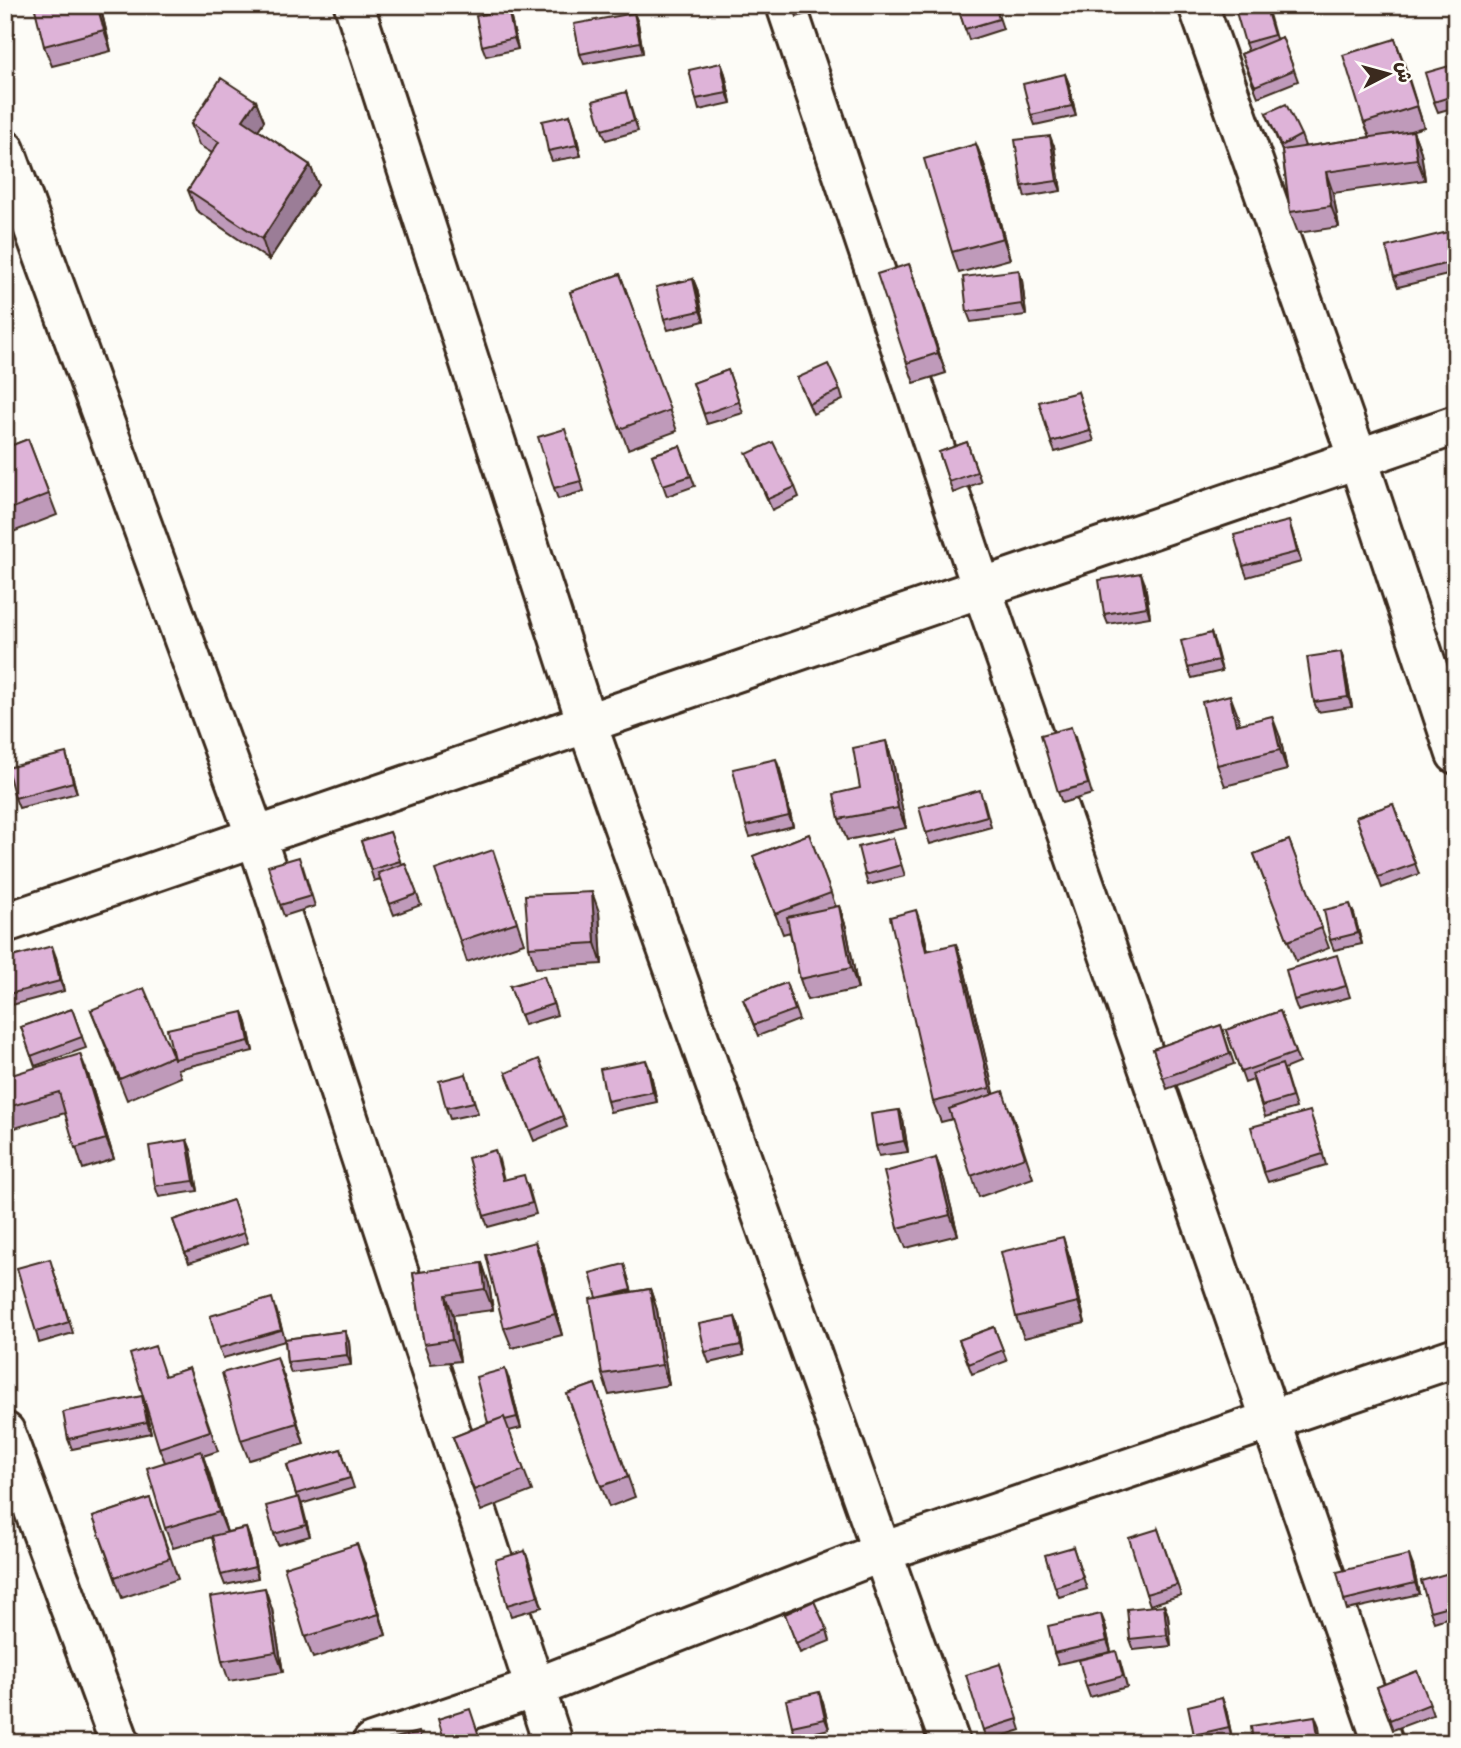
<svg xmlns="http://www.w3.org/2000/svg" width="1461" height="1748" font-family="Itim,'Playpen Sans Arabic',sans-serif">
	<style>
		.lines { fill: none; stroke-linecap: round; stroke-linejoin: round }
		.street-casing { stroke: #3b2a1e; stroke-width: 44 }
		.street { stroke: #fdfcf7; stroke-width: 38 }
		.wall { fill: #bf9aba; stroke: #3b2a1e; stroke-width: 2 }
		.shaded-wall { fill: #9b7d97; stroke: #3b2a1e; stroke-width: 2 }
		.building { fill: #deb3d8; stroke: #3b2a1e; stroke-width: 2 }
	</style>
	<rect width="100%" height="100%" fill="#fdfcf7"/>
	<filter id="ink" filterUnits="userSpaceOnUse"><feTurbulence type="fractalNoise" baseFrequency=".0143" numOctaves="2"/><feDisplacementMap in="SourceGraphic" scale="14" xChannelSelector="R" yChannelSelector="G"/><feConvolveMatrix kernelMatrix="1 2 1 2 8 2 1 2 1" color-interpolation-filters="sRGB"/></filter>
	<g filter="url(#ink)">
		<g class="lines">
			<defs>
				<path id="street" d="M354 5 587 724 950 1743
					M786 5 982 589 1383 1743
					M1198 5 1358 459 1456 754
					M5 150 256 837 553 1743
					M5 923 1456 425
					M5 1432 120 1743
					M372 1743 535 1688 882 1552 1456 1357"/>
			</defs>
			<use href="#street" class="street-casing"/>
			<use href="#street" class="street"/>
		</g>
		<path class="wall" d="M100 5 111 51 52 66 44 46Z
			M479 5H524L482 14Z
			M793 5H822L823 8 797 17Z
			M957 5H995L1003 29 969 40Z
			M634 13 638 23 643 53 584 64 580 54Z
			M1269 14 1276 39 1282 37 1298 81 1258 97 1241 54 1248 51 1245 43Z
			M511 19 518 49 486 56 482 46Z
			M1395 39 1424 127 1407 132 1413 131 1421 152 1425 180 1333 193 1339 227 1298 233 1290 212 1282 151 1266 113 1301 135 1305 146 1303 147 1370 137 1364 123Z
			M721 63 725 74 731 103 699 110 696 99Z
			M1456 64V107L1438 112 1434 102Z
			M1065 74 1069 84 1076 116 1035 125 1031 115Z
			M626 92 638 131 606 140 602 130Z
			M256 101 264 121 258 130 310 165 318 185 269 260 196 210 188 190 212 153 199 145 191 124Z
			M570 115 574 126 581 156 552 161 548 151Z
			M976 144 984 164 1010 259 959 273 952 252Z
			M1054 146 1061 191 1025 197 1022 186Z
			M1456 230V273L1398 287 1394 277Z
			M909 264 946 373 914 383 907 363Z
			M620 274 677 431 628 449 570 292Z
			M693 279 697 289 704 321 668 330 664 319Z
			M1022 280 1026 315 971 322 967 312Z
			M728 370 743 413 707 424 693 383Z
			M797 378 840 390 843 400 813 414Z
			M1078 392 1094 441 1055 452 1051 442Z
			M28 439 57 515 5 535V448Z
			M569 440 584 491 558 499 554 488Z
			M967 442 981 482 953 493 939 452Z
			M680 446 695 486 667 496 652 455Z
			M747 454 795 487 799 497 772 510Z
			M1292 531 1301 562 1247 577 1243 566Z
			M1145 584 1150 617 1108 624 1104 614Z
			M1211 633 1222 671 1192 678 1188 668Z
			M1341 652 1344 662 1352 707 1318 712 1314 702Z
			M1230 695 1239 724 1280 737 1287 770 1225 786 1217 765Z
			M1075 737 1092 794 1062 803 1058 792Z
			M893 762 906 828 847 840 839 819 860 788Z
			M69 764 77 793 19 808 15 798Z
			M780 770 793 826 750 837 746 826Z
			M984 801 991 827 930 844 926 833Z
			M1393 804 1419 874 1382 888 1356 817Z
			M390 832 401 864 405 863 421 905 394 915 380 879 374 881 361 841Z
			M809 834 836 907 839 906 846 927 858 989 807 1000 800 979 790 932 783 934 753 856Z
			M893 838 905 876 868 885 865 875Z
			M1289 840 1329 948 1296 961 1254 854Z
			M303 867 315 906 284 916 280 905Z
			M500 871 524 943 467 962 460 941Z
			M599 912 602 964 536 968 529 947Z
			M1354 914 1362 944 1334 950 1330 940Z
			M923 930 928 951 963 964 994 1094 1011 1111 1033 1178 979 1197 953 1119 941 1122 933 1102Z
			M56 957 64 991 8 1006 5 998V959Z
			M1340 966 1350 997 1298 1011 1294 1000Z
			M786 983 799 1020 758 1036 743 999Z
			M510 986H548L557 1015 524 1025Z
			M72 1009 86 1048 35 1066 21 1027Z
			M91 1010 173 1056 243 1012 247 1023 253 1051 178 1069 181 1077 127 1100Z
			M1280 1011 1299 1063 1284 1069 1296 1108 1265 1117 1253 1080 1245 1083 1226 1030Z
			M1221 1025 1234 1064 1167 1089 1153 1049Z
			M650 1070 657 1102 610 1112 607 1101Z
			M506 1073 563 1116 567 1127 534 1141Z
			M88 1074 114 1159 83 1169 65 1113 5 1131V1077Z
			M466 1074 478 1113 450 1119 446 1108Z
			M903 1120 908 1152 879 1156 876 1146Z
			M1313 1121 1326 1165 1268 1182 1264 1172Z
			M187 1140 191 1150 198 1191 159 1197 155 1186Z
			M936 1158 944 1179 958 1235 906 1248 898 1228Z
			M499 1160 504 1180 528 1185 536 1214 488 1227 484 1216Z
			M233 1200 248 1243 189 1263 173 1220Z
			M535 1242 543 1263 562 1335 512 1348 504 1328Z
			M1070 1258 1085 1323 1024 1338 1016 1317Z
			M482 1263 489 1284 493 1310 453 1315 460 1361 431 1364 424 1344 413 1273Z
			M624 1264 632 1292 650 1289 657 1310 669 1385 609 1395 602 1374 597 1298Z
			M53 1269 73 1333 39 1343 36 1332Z
			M276 1309 285 1339 345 1331 349 1342 351 1365 291 1373 287 1362 285 1341 223 1358 219 1348Z
			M735 1317 739 1327 744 1355 709 1363 705 1352Z
			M994 1327 1007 1361 972 1374 959 1340Z
			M189 1368 218 1451 203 1456 227 1532 246 1528 250 1539 258 1578 225 1585 221 1575 212 1537 173 1548 165 1528V1462L159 1448 166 1376Z
			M284 1377 304 1444 249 1460 241 1440Z
			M509 1380 521 1428 509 1431 532 1491 481 1511 453 1437 488 1423Z
			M595 1384 635 1497 609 1507 567 1394Z
			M145 1407 151 1433 72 1449 68 1439Z
			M341 1449 354 1488 301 1504 310 1536 278 1545 274 1534 297 1498 287 1465Z
			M150 1498 178 1579 122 1598 93 1517Z
			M1158 1529 1181 1595 1150 1605 1146 1594Z
			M1073 1547 1087 1589 1059 1597 1055 1587Z
			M525 1551 542 1607 511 1616 507 1605Z
			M365 1564 386 1635 313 1658 305 1637Z
			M1413 1566 1419 1594 1347 1610 1344 1600Z
			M1456 1571V1615L1434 1622 1430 1611Z
			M1164 1605 1168 1615 1171 1646 1134 1650 1130 1639Z
			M272 1609 283 1672 229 1681 222 1661Z
			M785 1614 827 1630 830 1641 800 1653Z
			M1105 1624 1111 1652 1058 1664 1054 1653Z
			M1120 1661 1127 1687 1090 1697 1086 1686Z
			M1000 1664 1021 1730 987 1741 983 1730Z
			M1417 1671 1433 1715 1393 1730 1377 1687Z
			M1222 1698 1226 1709 1232 1738 1209 1743H1196L1194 1735Z
			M823 1702 829 1729 796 1737 792 1726Z"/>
		<path class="shaded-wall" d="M97 5H100L111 51 104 30Z
			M508 9 511 19 518 49 514 38Z
			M634 13 638 23 643 53 640 42Z
			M1395 39 1403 60 1424 127 1417 106Z
			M721 63 725 74 731 103 727 93Z
			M1065 74 1069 84 1076 116 1072 106Z
			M256 101 264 121 251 141 243 120Z
			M570 115 574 126 581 156 577 145Z
			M1413 131 1421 152 1425 180 1417 159Z
			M1050 136 1054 146 1061 191 1057 181Z
			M976 144 984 164 1010 259 1003 238Z
			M310 165 318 185 269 260 262 239Z
			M1326 172 1333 193 1339 227 1331 206Z
			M909 264 916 284 946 373 938 353Z
			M1019 270 1022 280 1026 315 1022 304Z
			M693 279 697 289 704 321 700 311Z
			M1289 521 1292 531 1301 562 1297 552Z
			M1141 573 1145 584 1150 617 1147 607Z
			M1211 633 1215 644 1222 671 1218 660Z
			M1341 652 1344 662 1352 707 1348 697Z
			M1230 695 1238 716 1244 746 1236 725Z
			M1272 716 1280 737 1287 770 1280 750Z
			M886 741 893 762 906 828 898 808Z
			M66 753 69 764 77 793 73 782Z
			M776 759 780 770 793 826 789 816Z
			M592 892 599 912 602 964 595 943Z
			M1350 904 1354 914 1362 944 1358 933Z
			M839 906 846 927 858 989 851 968Z
			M916 910 923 930 933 972 926 951Z
			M956 944 963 964 998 1109 990 1088Z
			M52 946 56 957 64 991 60 981Z
			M243 1012 247 1023 253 1051 249 1041Z
			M80 1054 88 1074 114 1159 106 1139Z
			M646 1060 650 1070 657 1102 653 1092Z
			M899 1110 903 1120 908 1152 904 1141Z
			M187 1140 191 1150 198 1191 194 1181Z
			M936 1158 944 1179 958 1235 950 1215Z
			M1063 1237 1070 1258 1085 1323 1078 1302Z
			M535 1242 543 1263 562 1335 555 1314Z
			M482 1263 489 1284 493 1310 485 1289Z
			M650 1289 657 1310 669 1385 662 1365Z
			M446 1295 453 1315 460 1361 452 1340Z
			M735 1317 739 1327 744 1355 741 1345Z
			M345 1331 349 1342 351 1365 347 1355Z
			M277 1357 284 1377 304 1444 297 1423Z
			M505 1369 509 1380 521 1428 517 1417Z
			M142 1396 145 1407 151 1433 147 1422Z
			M201 1451 209 1472 227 1533 219 1512Z
			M299 1497 303 1508 310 1536 306 1525Z
			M246 1528 250 1539 258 1578 255 1567Z
			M357 1544 365 1564 386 1635 379 1614Z
			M525 1551 529 1562 542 1607 538 1596Z
			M1409 1555 1413 1566 1419 1594 1415 1583Z
			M265 1588 272 1609 283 1672 276 1652Z
			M1164 1605 1168 1615 1171 1646 1167 1635Z
			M1101 1614 1105 1624 1111 1652 1107 1641Z
			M819 1692 823 1702 829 1729 825 1719Z
			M1222 1698 1226 1709 1232 1738 1229 1727Z
			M1315 1716 1319 1726 1321 1743H1319Z"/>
		<path class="building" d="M34 5H97L104 30 44 46Z
			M957 5H995L999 19 965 29Z
			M1260 5H1265L1274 35 1245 43 1236 12Z
			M508 9 514 38 482 46 476 16Z
			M634 13 640 42 580 54 574 24Z
			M1282 37 1294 70 1255 86 1241 54Z
			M1395 39 1417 106 1364 123 1343 55Z
			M721 63 727 93 696 99 689 70Z
			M1456 64V95L1434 102 1425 73Z
			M1065 74 1072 106 1031 115 1023 84Z
			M221 78 256 101 243 120 310 165 262 239 188 190 219 142 191 124Z
			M626 92 634 121 602 130 593 101Z
			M1286 104 1301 135 1281 146 1266 113Z
			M570 115 577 145 548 151 542 121Z
			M1413 131 1417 159 1326 172 1331 206 1290 212 1282 150Z
			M1050 136 1057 181 1022 186 1015 140Z
			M976 144 1003 238 952 252 924 159Z
			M1456 230V261L1394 277 1386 247Z
			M909 264 938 353 907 363 877 274Z
			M1019 270 1022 304 967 312 963 277Z
			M620 274 670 410 620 429 570 292Z
			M693 279 700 311 664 319 656 287Z
			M828 364 840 390 809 404 797 378Z
			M728 370 739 402 704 414 693 383Z
			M1078 392 1090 431 1051 442 1039 402Z
			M565 429 581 481 554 488 538 437Z
			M28 439 49 494 5 511V448Z
			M773 442 795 487 768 499 747 454Z
			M967 442 977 472 949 482 939 452Z
			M680 446 691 476 663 485 652 455Z
			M1289 521 1297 552 1243 566 1234 535Z
			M1141 573 1147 607 1104 614 1099 580Z
			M1211 633 1218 660 1188 668 1181 641Z
			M1341 652 1348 697 1314 702 1307 657Z
			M1230 695 1236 725 1272 716 1280 750 1217 765 1202 702Z
			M1071 727 1088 784 1058 792 1041 735Z
			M886 741 898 808 839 819 834 794 860 788 853 748Z
			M66 753 73 782 15 798 7 768Z
			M776 759 789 816 746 826 733 769Z
			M980 790 987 816 926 833 919 807Z
			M1393 804 1415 864 1378 877 1356 817Z
			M390 832 400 861 371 870 361 841Z
			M809 834 831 893 775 914 753 856Z
			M893 838 901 865 865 875 858 847Z
			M1289 840 1322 928 1288 941 1254 854Z
			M493 850 517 922 460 941 435 870Z
			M299 857 311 896 280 905 268 866Z
			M405 863 417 894 390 904 378 873Z
			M592 892 595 943 529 947 525 895Z
			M1350 904 1358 933 1330 940 1324 910Z
			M839 906 851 968 800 979 787 917Z
			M916 910 926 951 956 944 990 1088 933 1102 890 917Z
			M52 946 60 981 5 995V959Z
			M1337 955 1346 986 1294 1000 1286 970Z
			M544 976 553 1004 520 1015 510 986Z
			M786 983 795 1010 754 1025 743 999Z
			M144 988 173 1056 120 1079 91 1010Z
			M72 1009 82 1037 31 1056 21 1027Z
			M1280 1011 1295 1053 1241 1072 1226 1030Z
			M243 1012 249 1041 174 1059 167 1029Z
			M1221 1025 1230 1054 1163 1078 1153 1049Z
			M80 1054 106 1139 75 1148 59 1092 5 1108V1077Z
			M539 1059 563 1116 530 1131 506 1073Z
			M646 1060 653 1092 607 1101 600 1069Z
			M1282 1064 1292 1097 1262 1106 1252 1074Z
			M466 1074 474 1102 446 1108 439 1081Z
			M1003 1091 1025 1157 971 1176 949 1109Z
			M899 1110 904 1141 876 1146 871 1114Z
			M1310 1111 1323 1154 1264 1172 1251 1127Z
			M187 1140 194 1181 155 1186 149 1146Z
			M495 1150 503 1180 524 1175 532 1203 484 1216 468 1158Z
			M936 1158 950 1215 898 1228 884 1172Z
			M233 1200 244 1233 185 1253 173 1220Z
			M1063 1237 1078 1302 1016 1317 1001 1252Z
			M535 1242 555 1314 504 1328 486 1255Z
			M50 1259 69 1322 36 1332 17 1268Z
			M482 1263 485 1289 446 1295 452 1340 424 1344 413 1273Z
			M624 1264 631 1290 597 1298 590 1273Z
			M650 1289 662 1365 602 1374 590 1299Z
			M272 1298 281 1330 219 1348 210 1316Z
			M735 1317 741 1345 705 1352 699 1324Z
			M994 1327 1003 1350 969 1364 959 1340Z
			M345 1331 347 1355 287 1362 285 1339Z
			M155 1346 165 1376 189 1368 210 1431 159 1448 130 1354Z
			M277 1357 297 1423 241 1440 222 1373Z
			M505 1369 517 1417 505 1420 504 1417 488 1423 476 1377Z
			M595 1384 628 1477 601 1486 567 1394Z
			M142 1396 147 1422 68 1439 63 1412Z
			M504 1417 524 1470 474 1490 453 1437Z
			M341 1449 350 1478 296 1494 287 1465Z
			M201 1451 219 1512 165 1528 147 1468Z
			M299 1497 306 1525 274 1534 266 1506Z
			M150 1498 170 1558 115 1577 93 1517Z
			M246 1528 255 1567 221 1575 212 1536Z
			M1158 1529 1177 1585 1146 1594 1129 1538Z
			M357 1544 379 1614 305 1637 284 1567Z
			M1073 1547 1083 1578 1055 1587 1045 1555Z
			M525 1551 538 1596 507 1605 495 1560Z
			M1409 1555 1415 1583 1344 1600 1337 1572Z
			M1456 1571V1604L1430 1611 1421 1581Z
			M265 1588 276 1652 222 1661 210 1597Z
			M814 1601 827 1630 796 1643 785 1614Z
			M1164 1605 1167 1635 1130 1639 1127 1609Z
			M1101 1614 1107 1641 1054 1653 1048 1626Z
			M1116 1651 1123 1676 1086 1686 1079 1660Z
			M1000 1664 1018 1719 983 1730 966 1675Z
			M1417 1671 1430 1704 1390 1720 1377 1687Z
			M819 1692 825 1719 792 1726 786 1700Z
			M1222 1698 1229 1727 1194 1735 1188 1706Z
			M470 1709 481 1742 445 1743 438 1719Z
			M1315 1716 1319 1743H1253L1251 1726Z
			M419 1732 422 1743H375Z"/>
	</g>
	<rect width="1461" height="1748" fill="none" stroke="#fdfcf7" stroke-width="28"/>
	<rect x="14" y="14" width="1433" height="1720" fill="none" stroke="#3b2a1e" stroke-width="2.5" filter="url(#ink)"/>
	<g transform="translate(1388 74) rotate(84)" stroke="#fdfcf7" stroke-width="5" paint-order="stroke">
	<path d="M0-5L12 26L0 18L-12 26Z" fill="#3b2a1e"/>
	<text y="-10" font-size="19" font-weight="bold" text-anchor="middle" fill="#3b2a1e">ش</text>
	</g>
</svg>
